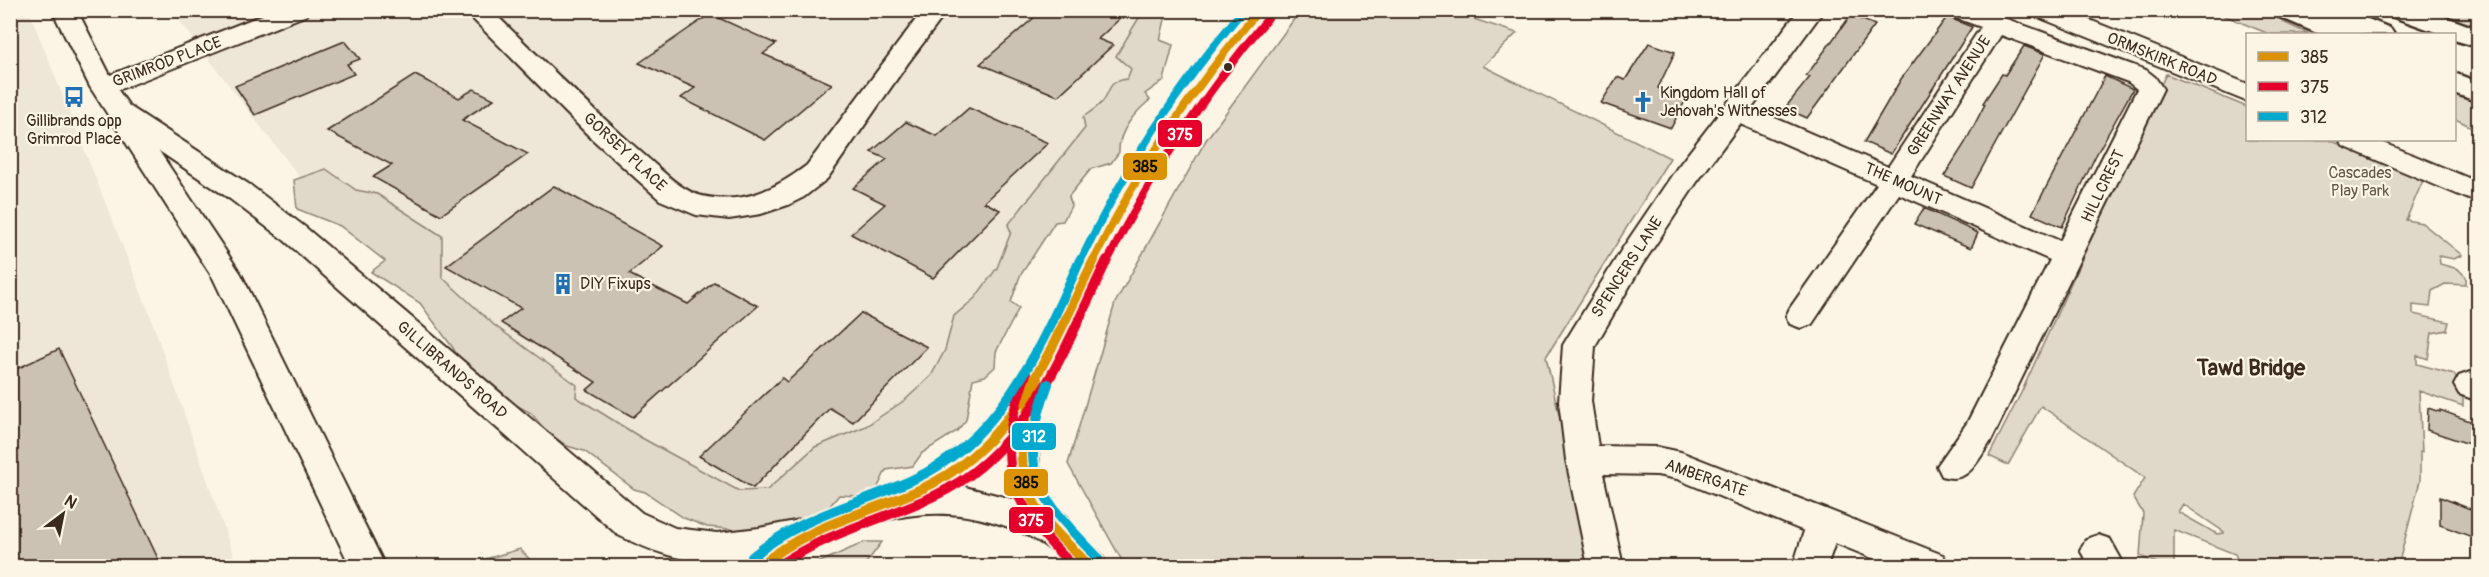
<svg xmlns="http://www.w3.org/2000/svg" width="2489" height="577" font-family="Pangolin,sans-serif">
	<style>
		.built { fill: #eee6d6 }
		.green { fill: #e0d8c8; stroke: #8e8173; stroke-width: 1.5; fill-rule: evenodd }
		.building { fill: #ccc2b3; stroke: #3b2a1e; stroke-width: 1.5 }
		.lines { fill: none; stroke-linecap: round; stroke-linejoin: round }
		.minor-casing { stroke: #3b2a1e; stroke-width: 4 }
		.major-casing { stroke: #3b2a1e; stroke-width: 5 }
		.minor { fill: #fcf5e5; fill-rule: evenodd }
		.major { fill: #fcf5e5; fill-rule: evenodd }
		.bus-1-far1-casing { stroke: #fcf5e5; stroke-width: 12 }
		.bus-1-casing { stroke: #fcf5e5; stroke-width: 14 }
		.bus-2-far1-casing { stroke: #fcf5e5; stroke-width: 12 }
		.bus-2-casing { stroke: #fcf5e5; stroke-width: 14 }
		.bus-3-far1-casing { stroke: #fcf5e5; stroke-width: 12 }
		.bus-3-casing { stroke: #fcf5e5; stroke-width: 14 }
		.bus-1-far1 { stroke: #db9304; stroke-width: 8 }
		.bus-1 { stroke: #db9304; stroke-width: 10 }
		.bus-2-far1 { stroke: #e4002b; stroke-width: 8 }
		.bus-2 { stroke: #e4002b; stroke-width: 10 }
		.bus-3-far1 { stroke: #00a9ce; stroke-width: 8 }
		.bus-3 { stroke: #00a9ce; stroke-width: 10 }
		.bus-dot { fill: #3b2a1e; stroke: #fcf5e5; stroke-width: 2 }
		.labels { text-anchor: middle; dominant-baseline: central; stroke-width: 4.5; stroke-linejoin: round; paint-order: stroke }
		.street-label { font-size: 16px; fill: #3b2a1e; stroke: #fcf5e5 }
		.poi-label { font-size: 16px; fill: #3b2a1e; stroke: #fcf5e5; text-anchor: start }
		.park-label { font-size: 16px; fill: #645648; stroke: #fcf5e5 }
		.district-label { font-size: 22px; font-weight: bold; fill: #3b2a1e; stroke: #fcf5e5 }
		.line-badge { stroke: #fcf5e5; stroke-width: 2 }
		.badge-label { font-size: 16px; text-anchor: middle; font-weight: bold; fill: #fff }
		.pale-badge-label { font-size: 16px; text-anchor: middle; font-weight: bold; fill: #111 }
	</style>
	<rect width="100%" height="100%" fill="#fcf5e5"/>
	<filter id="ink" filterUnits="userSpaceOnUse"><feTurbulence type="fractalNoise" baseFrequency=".0167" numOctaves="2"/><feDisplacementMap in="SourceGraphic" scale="12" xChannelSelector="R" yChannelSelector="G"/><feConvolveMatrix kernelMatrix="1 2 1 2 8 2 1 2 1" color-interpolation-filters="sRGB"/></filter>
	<g filter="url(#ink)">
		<path class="built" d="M10 11H29L150 315 237 566H11Z
			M172 11H1138L1132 91 915 431 724 511 314 196Z"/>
		<path class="green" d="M1143 11H1162L1166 16 1160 40 1173 45 1164 80 1145 94 1150 100C1135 112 1118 132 1119 152L1111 163 1091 169 1069 196 1071 206 1063 221 1055 222 1020 276 1011 302 1019 308 996 352 995 367 985 376 973 379 966 420 957 431 922 453 913 466 886 470 877 489 858 496 839 495 818 520 738 534 730 529 707 527 684 518 645 492 634 489 584 451 567 446 546 431 531 413 509 401 466 371 453 348 420 303 371 272 385 261 340 226 297 209 294 180 326 169 356 190 377 194 442 236V277L494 325 577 385 576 397 640 437 739 491 767 490 815 447 866 426 905 400 931 376 945 350 954 316 975 298 997 268 1011 232 1008 225 1085 128 1083 117C1089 113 1098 107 1103 101 1112 88 1107 82 1127 79L1131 69 1116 56Z
			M1300 11H1449L1517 33 1483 66 1670 158 1546 357 1593 566H1125L1068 464 1115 303 1206 140Z
			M2213 11H2278L2282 15 2283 22 2309 34H2269Z
			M2431 11H2478V28Z
			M2166 74 2247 107 2248 140H2329L2424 178 2406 220 2422 223 2462 255 2454 259 2439 256 2440 264 2458 269 2466 277V285L2445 284 2432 291 2430 307 2413 305V314L2449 322 2447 330 2432 333 2428 359 2417 355V364L2454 374 2463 388V406L2419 391 2422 452H2420V481L2398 566H2240L2235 554 2174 530V566H2164L2140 556 2143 513 2133 497 2145 478 2041 406 2008 465 1989 456 2021 393ZM2183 504 2224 532V533L2217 534 2178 512Z
			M2455 90 2478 98V130L2455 119Z
			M865 542H882L864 566H811Z
			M520 549 536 566H474L482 560Z"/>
		<path class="building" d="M1043 10H1129L1098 39 1113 45 1058 96 980 64Z
			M710 14 776 44 763 54 832 84 765 140 681 98 695 88 639 63Z
			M1851 15 1875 25 1807 118 1785 108 1810 77 1806 76Z
			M1947 17 1972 27 1891 154 1864 142 1901 79Z
			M345 41 360 59 347 64 354 74 255 115 235 86Z
			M1649 43 1675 52 1658 88 1685 101 1671 128 1601 103 1617 77 1625 80Z
			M2024 46 2045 54 1971 188 1944 176 1965 143 1985 104 1983 103 2002 74 2005 75Z
			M415 75 459 98 474 89 494 99 462 120 528 154 441 215 373 177 392 165 327 131Z
			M2105 76 2133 89 2095 157 2062 227 2032 214Z
			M969 108 1048 143 984 202 1000 210 933 278 851 234 885 204 853 188 887 159 871 152 906 122 937 136Z
			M554 186 663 246 629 274 688 304 714 282 758 306 633 417 587 390 596 382 501 323 521 308 446 266Z
			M1924 208 1978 233 1971 248 1914 224Z
			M861 313 927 347 853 422 830 408 753 488 699 456 782 378 787 382Z
			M59 349 162 567H10V372Z
			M2428 408 2440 412V410L2478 424V447L2427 430Z
			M2440 497 2478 512V536L2472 534V537L2440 525Z"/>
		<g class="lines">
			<defs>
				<path id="minor" d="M52 10H77L110 75 275 10H310L307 15 118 90 129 106 250 185 305 227 642 513 675 528 717 533 759 528 805 519 882 492 932 470 965 444 994 415 1021 380 1073 271 1113 196 1193 75 1246 10H1271L1211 87 1137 204 1045 396 1046 399 1037 441 1040 474 1049 498 1068 518 1072 527 1102 555 1106 566H1067C1049 544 1021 530 993 522 934 504 878 517 824 543 813 548 793 564 784 566 772 570 755 566 743 566L745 561C699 568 659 555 618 535L285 241 230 199 159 151 241 274 385 566H350L213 278 90 87ZM1004 448 1006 474 1016 500 961 486 989 464Z
					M464 10H491C541 59 591 108 643 154 661 169 679 190 702 196 743 205 776 189 807 165L923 10H948L908 63 827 179 804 197 788 205 761 214 729 219 696 215 660 200 591 138Z
					M1799 10H1824L1752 108 1888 167 1981 27 1948 15 1945 10H1982L2146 70 2155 77 2163 89 1991 441C1977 461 1969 485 1942 476L1937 466 1967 423 2050 260 1899 194 1812 324 1801 328 1790 324 1786 316 1790 308 1877 184 1740 124 1697 182 1642 265 1595 346 1591 401 1598 446 1657 447 1681 452 1943 555 1948 566H1892L1835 543 1827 566H1793L1804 531 1677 479 1657 475 1603 474 1623 566H1588L1566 460 1559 401 1563 345 1622 249 1677 168ZM2001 35 2128 82 2137 89 2060 241 1911 176Z
					M2030 10H2065L2248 84V102L2033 15Z
					M2339 140H2377L2478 182V203L2343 146Z
					M2470 372 2478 375V401L2459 394 2454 385 2459 376Z
					M2098 535 2110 539 2125 566H2089L2080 550 2086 539Z"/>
				<path id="major" d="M2274 10H2346L2390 28 2394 34H2319L2277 16Z
					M2388 10H2427L2478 29V47L2454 40V34H2441L2391 16Z
					M2454 73 2478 82V102L2454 93Z"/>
			</defs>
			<use href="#minor" class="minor-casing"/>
			<use href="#major" class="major-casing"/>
			<use href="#minor" class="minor"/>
			<use href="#major" class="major"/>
			<defs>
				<path id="bus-1-far1" d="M1093 262C1137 171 1194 87 1259 10"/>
				<path id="bus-1" d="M1037 379C1022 421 1012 467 1037 508 1050 530 1072 547 1089 566
					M760 566C809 525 863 515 919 490 1015 448 1051 348 1094 260"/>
				<path id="bus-2-far1" d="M1107 262C1151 174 1205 93 1268 18"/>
				<path id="bus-2" d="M1026 374C993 462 1008 502 1073 566
					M778 566C829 531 881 521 936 495 1029 452 1065 346 1107 260"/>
				<path id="bus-3-far1" d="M1080 262C1123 171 1178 87 1243 10"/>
				<path id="bus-3" d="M1048 384C1015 472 1038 496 1098 558
					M752 557C799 517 857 505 912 480 1003 439 1041 346 1080 260"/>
			</defs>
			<use href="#bus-1-far1" class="bus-1-far1-casing"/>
			<use href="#bus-1" class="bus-1-casing"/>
			<use href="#bus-2-far1" class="bus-2-far1-casing"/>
			<use href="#bus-2" class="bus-2-casing"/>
			<use href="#bus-3-far1" class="bus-3-far1-casing"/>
			<use href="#bus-3" class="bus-3-casing"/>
			<use href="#bus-1-far1" class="bus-1-far1"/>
			<use href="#bus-1" class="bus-1"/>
			<use href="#bus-2-far1" class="bus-2-far1"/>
			<use href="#bus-2" class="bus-2"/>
			<use href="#bus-3-far1" class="bus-3-far1"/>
			<use href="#bus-3" class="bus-3"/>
		</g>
	</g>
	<defs>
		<symbol id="bus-bare" viewBox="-9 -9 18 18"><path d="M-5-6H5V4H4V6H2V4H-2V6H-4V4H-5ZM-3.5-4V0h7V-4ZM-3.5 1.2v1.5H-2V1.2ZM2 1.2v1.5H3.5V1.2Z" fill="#1f6fb2" stroke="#fcf5e5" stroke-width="2.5" paint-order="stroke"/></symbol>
		<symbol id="church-bare" viewBox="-9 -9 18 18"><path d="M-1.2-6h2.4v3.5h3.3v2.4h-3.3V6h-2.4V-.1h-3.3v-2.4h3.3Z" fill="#1f6fb2" stroke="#fcf5e5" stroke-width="2.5" paint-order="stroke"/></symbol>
		<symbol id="building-bare" viewBox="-9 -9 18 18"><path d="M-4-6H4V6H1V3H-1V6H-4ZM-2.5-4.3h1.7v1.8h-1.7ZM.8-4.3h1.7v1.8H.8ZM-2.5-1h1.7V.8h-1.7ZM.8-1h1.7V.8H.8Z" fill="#1f6fb2" stroke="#fcf5e5" stroke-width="2.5" paint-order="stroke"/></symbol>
	</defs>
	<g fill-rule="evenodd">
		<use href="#bus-bare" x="59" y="82" width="30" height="30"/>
		<use href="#church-bare" x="1628" y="87" width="30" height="30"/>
		<use href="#building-bare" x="548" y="269" width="30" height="30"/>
	</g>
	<circle class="bus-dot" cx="1228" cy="67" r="5"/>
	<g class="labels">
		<g class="street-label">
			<text transform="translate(2162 59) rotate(22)">ORMSKIRK ROAD</text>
			<text transform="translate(167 62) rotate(-21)">GRIMROD PLACE</text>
			<text transform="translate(1949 96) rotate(-57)">GREENWAY AVENUE</text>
			<text transform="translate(625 152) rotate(43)">GORSEY PLACE</text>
			<text transform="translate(1903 184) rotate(24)">THE MOUNT</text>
			<text transform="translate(2103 186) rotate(-64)">HILLCREST</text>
			<text transform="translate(1627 267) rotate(-57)">SPENCERS LANE</text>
			<text transform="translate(452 370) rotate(41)">GILLIBRANDS ROAD</text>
			<text transform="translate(1706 478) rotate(19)">AMBERGATE</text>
		</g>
		<g class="poi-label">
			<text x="1660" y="93">Kingdom Hall of<tspan x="1660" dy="18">Jehovah's Witnesses</tspan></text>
			<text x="74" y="121" text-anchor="middle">Gillibrands opp<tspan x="74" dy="18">Grimrod Place</tspan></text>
			<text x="580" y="284">DIY Fixups</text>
		</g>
		<g class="park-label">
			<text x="2360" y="173">Cascades<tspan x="2360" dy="18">Play Park</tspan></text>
		</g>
		<g class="district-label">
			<text x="2251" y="368">Tawd Bridge</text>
		</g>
	</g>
	<g class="line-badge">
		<rect x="1157" y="119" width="46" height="29" rx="6" fill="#e4002b"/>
		<rect x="1122" y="152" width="46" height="29" rx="6" fill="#db9304"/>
		<rect x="1011" y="422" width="46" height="29" rx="6" fill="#00a9ce"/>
		<rect x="1003" y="468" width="46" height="29" rx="6" fill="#db9304"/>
		<rect x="1008" y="506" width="46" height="28" rx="6" fill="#e4002b"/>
	</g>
	<g class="badge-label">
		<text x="1180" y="140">375</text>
		<text x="1034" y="442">312</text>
		<text x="1031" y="526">375</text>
	</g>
	<g class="pale-badge-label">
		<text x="1145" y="172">385</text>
		<text x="1026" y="488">385</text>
	</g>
	<rect width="2489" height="577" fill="none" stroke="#fcf5e5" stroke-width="36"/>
	<rect x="18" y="18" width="2453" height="541" fill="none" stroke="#3b2a1e" stroke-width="2" filter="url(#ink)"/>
	<rect x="2246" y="33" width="210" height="108" fill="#fcf5e5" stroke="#afa495" stroke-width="1.5"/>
	<rect x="2258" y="52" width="30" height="9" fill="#db9304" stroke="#afa495" stroke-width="1.5"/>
	<text x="2300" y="63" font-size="18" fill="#3b2a1e">385</text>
	<rect x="2258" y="82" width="30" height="9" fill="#e4002b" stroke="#afa495" stroke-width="1.5"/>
	<text x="2300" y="93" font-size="18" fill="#3b2a1e">375</text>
	<rect x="2258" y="112" width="30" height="9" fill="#00a9ce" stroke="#afa495" stroke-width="1.5"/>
	<text x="2300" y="123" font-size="18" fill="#3b2a1e">312</text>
	<g transform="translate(63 514) rotate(32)" stroke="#fcf5e5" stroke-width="4.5" paint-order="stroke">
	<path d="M0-4.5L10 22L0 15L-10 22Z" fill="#3b2a1e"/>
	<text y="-9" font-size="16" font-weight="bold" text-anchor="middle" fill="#3b2a1e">N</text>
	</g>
</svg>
